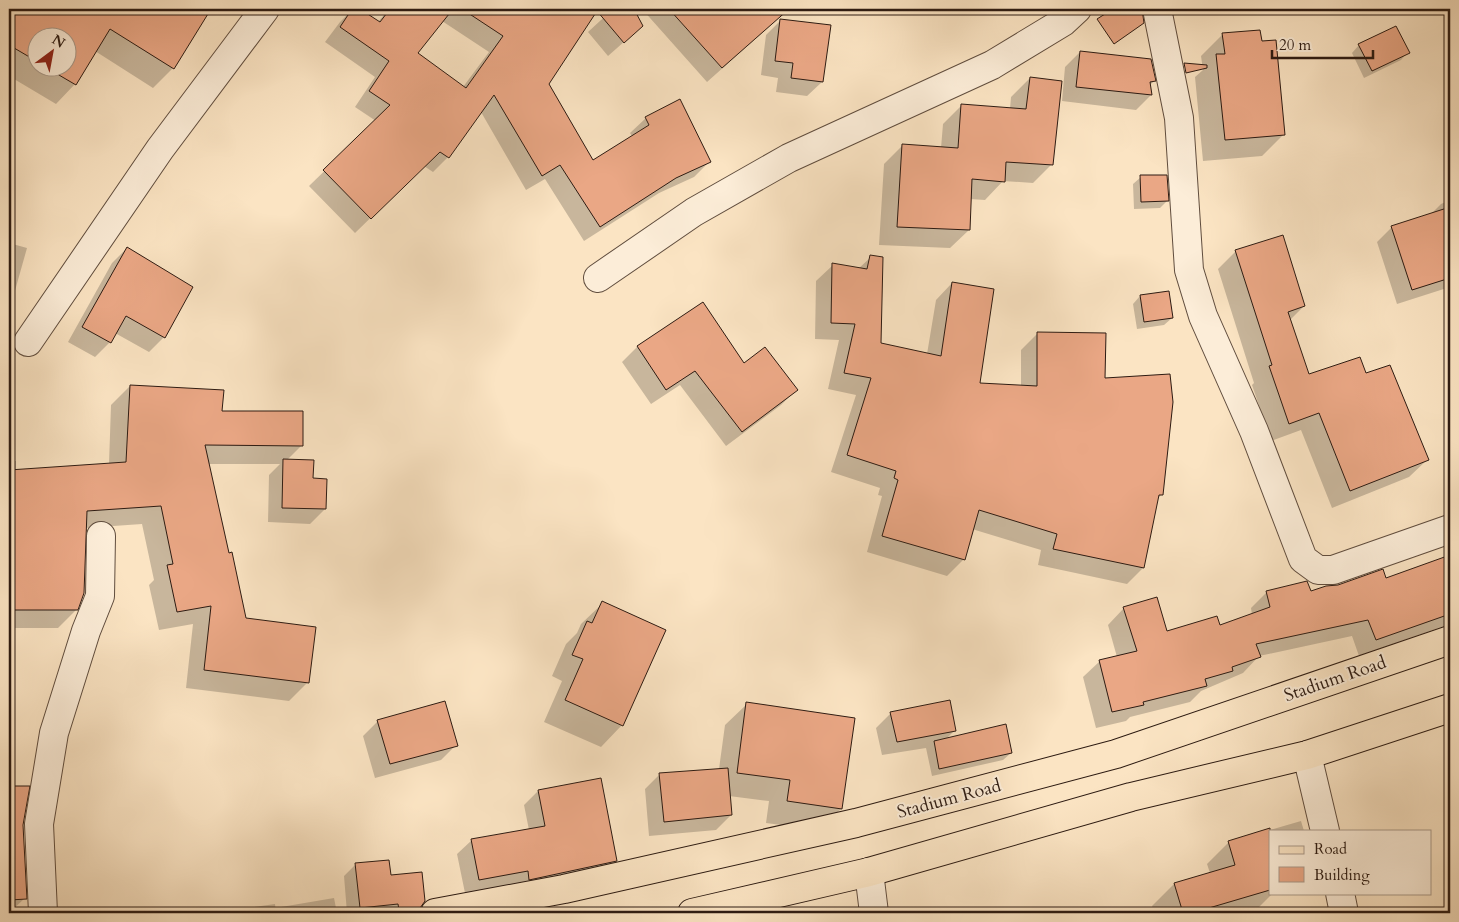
<svg xmlns="http://www.w3.org/2000/svg" width="1459" height="922" font-family="Cardo,serif">
	<style>
		.shadow { fill: #0003; fill-rule: evenodd }
		.building { fill: #eaa785; stroke: #2d1b12 }
		.lines { fill: none; stroke-linecap: round; stroke-linejoin: round }
		.minor-casing { stroke: #604d3e; stroke-width: 30 }
		.primary-casing { stroke: #2d1b12; stroke-width: 30 }
		.minor { stroke: #fcedd8; stroke-width: 28 }
		.primary { stroke: #fbe4c3; stroke-width: 28 }
		.labels { text-anchor: middle; dominant-baseline: central; stroke-width: 4; stroke-linejoin: round; paint-order: stroke }
		.street-label { font-size: 18px; fill: #2d1b12; stroke: #fcedd8 }
	</style>
	<rect width="100%" height="100%" fill="#fbe4c3"/>
	<filter id="stains"><feTurbulence type="fractalNoise" baseFrequency=".004" numOctaves="4"/><feColorMatrix values="0 0 0 0 .2 0 0 0 0 .09 0 0 0 0 .02 0 0 0 .5 -.17"/></filter>
	<radialGradient id="worn" r=".72"><stop offset=".6" stop-color="#630" stop-opacity="0"/><stop offset="1" stop-color="#630" stop-opacity=".3"/></radialGradient>
	<path class="shadow" d="M9 9H210L173 68 153 88 95 51 75 84 56 104 9 76ZM38 38H68V68H38Z
		M353 9H358L378 22 389 9H573L536 61 593 161 632 136 630 133 646 118 709 162 694 177 659 193 584 241 545 179 526 190 481 112 448 157 433 172 424 166 355 233 309 186 376 121 355 107 375 77 325 42 340 22ZM442 21 489 52 463 87 417 53Z
		M613 9H633L642 26 608 56 588 32Z
		M642 9H789L707 82Z
		M781 20 822 82 807 96 776 92 778 78 761 75 766 35Z
		M1223 34 1284 134 1262 156 1203 161 1195 77 1203 70 1201 56Z
		M1359 45 1408 52 1401 60 1364 78 1352 53Z
		M1080 52 1154 81 1149 86 1151 95 1136 110 1062 101 1065 67Z
		M1030 78 1051 165 1033 183 1003 181 985 200 970 199 969 230 950 248 879 245 884 164 902 146 941 148 943 124 961 106 1010 109 1011 97Z
		M1141 177 1168 200 1160 208 1134 209 1133 184Z
		M1450 200V287L1397 304 1377 242 1392 227 1430 215 1441 204Z
		M9 243 27 248 9 312Z
		M127 248 164 337 149 352 115 333 110 342 95 357 68 342 112 263Z
		M1236 251 1304 306 1290 320 1308 376 1365 374 1427 460 1409 477 1332 508 1301 430 1271 441 1252 385 1254 383 1218 269Z
		M871 257 880 344 927 354 936 300 952 283 978 384 1021 386V350L1038 333 1104 379 1161 495 1157 499 1143 568 1127 584 1038 565 1041 550 972 529 964 559 947 576 867 552 882 496 878 495 880 488 831 472 856 395 828 389 839 340 815 339 816 281 833 265 858 269Z
		M1140 296 1172 318 1164 325 1137 329 1133 304Z
		M703 303 744 365 796 390 781 405 726 446 680 385 651 404 622 362 637 347Z
		M130 386 221 412 302 445 287 460 312 479 325 509 310 524 268 522 269 475 280 464H207L245 619 308 682 289 701 186 688 193 624 159 630 149 585 154 580 142 524 85 528 77 609 58 628H9V461H16V471L109 464 111 405Z
		M1449 557 1450 624 1359 656 1352 636 1259 656 1243 673 1201 691 1190 702 1130 717 1126 721 1096 728 1083 677 1100 661 1117 657 1108 625 1124 608 1166 632 1219 626 1252 615 1251 608 1267 592H1311L1385 579Z
		M603 603 622 725 601 747 544 722 562 681 552 676 566 644 577 633 581 624Z
		M747 704 841 809 819 830 766 823 769 801 729 796 731 815 716 830 649 836 645 789 660 774 719 769 725 725Z
		M891 713 955 730 946 739 1011 753 1003 760 932 776 926 748 882 755 876 728Z
		M378 721 456 745 441 760 375 778 363 736Z
		M538 791 616 861 601 875 465 893 457 854 472 840 529 830 524 805Z
		M1301 821 1304 831H1270V893H1273L1257 909 1242 913H1155L1152 906 1174 884 1210 873 1207 864 1229 842Z
		M22 828 25 898 9 913V829Z
		M356 864 389 877 419 907 413 913H347L344 876Z
		M334 898 337 913H214L275 904 276 912 281 907Z"/>
	<path class="building" d="M9 9H211L174 69 110 29 76 85 47 68H68V38H38V62L9 45Z
		M352 9H360L380 22 390 9H453L418 53 466 88 503 36 462 9H634L643 26 624 43 597 11 549 84 593 160 649 125 645 117 680 99 711 162 676 178 600 227 560 165 542 176 494 95 449 158 440 152 371 219 323 170 390 105 369 91 389 61 340 27Z
		M669 9H789L722 68Z
		M1113 9H1142L1144 23 1114 44 1097 19Z
		M780 19 831 25 823 82 791 78 793 63 775 61Z
		M1396 26 1410 53 1372 71 1358 44Z
		M1260 30 1262 41 1276 40 1285 135 1225 140 1216 54H1225L1222 33Z
		M1080 51 1151 59 1156 81 1150 82 1152 95 1076 87Z
		M1184 63 1207 65V68L1186 73Z
		M1030 77 1062 81 1053 165 1006 162 1005 182 972 179 970 230 897 227 902 144 958 148 961 104 1026 109Z
		M1140 175H1167L1169 201 1141 202Z
		M1450 207V278L1412 290 1391 226Z
		M1283 235 1305 306 1288 312 1309 374 1360 357 1366 373 1390 365 1429 460 1350 491 1319 413 1289 424 1269 366 1272 365 1235 250Z
		M127 247 193 287 165 338 126 316 111 343 82 327Z
		M870 255 883 257 881 343 941 356 952 282 994 289 980 383 1037 386V332L1106 333 1105 378 1170 374 1173 402 1163 495H1159L1144 568 1053 549 1057 534 979 510 965 560 882 536 898 480 894 478 896 471 847 455 871 378 844 373 855 324 831 323 832 263 867 269Z
		M1169 291 1173 318 1144 322 1140 295Z
		M703 302 744 363 765 347 798 390 742 432 695 371 666 390 637 346Z
		M130 385 224 390 222 411H303V446L205 445 229 553 232 552 246 618 316 627 309 683 204 670 211 606 177 612 167 565 173 564 161 506 87 511 84 593 78 610H9V470L126 462Z
		M283 459 314 460 313 478 327 479 326 509 282 508Z
		M1450 555V614L1376 640 1368 620 1256 644 1261 657 1232 667 1233 671 1205 679 1207 686 1143 702 1144 705 1112 712 1099 660 1137 651 1123 607 1157 597 1167 631 1217 616 1220 625 1270 607 1266 591 1307 581 1311 591 1326 586 1338 585 1383 569 1386 578Z
		M602 601 666 630 623 726 565 700 583 659 572 655 587 621 592 623Z
		M950 700 956 731 897 742 890 712Z
		M445 701 458 746 390 764 377 720Z
		M746 702 855 718 842 809 787 801 790 780 737 773Z
		M1006 724 1012 753 939 769 934 741Z
		M728 768 732 815 664 822 659 773Z
		M601 778 617 861 529 880 528 871 479 880 471 839 545 826 538 790Z
		M9 786H30L23 825 27 899 9 900Z
		M1270 828V890L1192 913H1183L1174 883 1235 865 1228 841Z
		M389 860 391 875 422 872 425 901 420 908 399 910 398 904 360 908 355 863Z"/>
	<g class="lines">
		<defs>
			<path id="minor" d="M1157 9 1179 118 1189 270 1203 316 1254 431 1303 559 1318 570H1333L1450 529
				M598 278 694 212 789 158 992 65 1063 22 1077 9
				M28 342 160 149 265 9
				M1307 755 1325 831
				M869 872 874 913
				M1340 893 1344 913
				M43 913 39 824 54 733 86 631 100 596 101 536"/>
			<path id="primary" d="M435 913 564 889 856 823 1116 754 1450 640
				M692 913 869 872 1131 797 1307 755 1450 708"/>
		</defs>
		<use href="#minor" class="minor-casing"/>
		<use href="#primary" class="primary-casing"/>
		<use href="#minor" class="minor"/>
		<use href="#primary" class="primary"/>
	</g>
	<g class="labels">
		<g class="street-label">
			<text transform="translate(1335 679) rotate(-19)">Stadium Road</text>
			<text transform="translate(949 799) rotate(-15)">Stadium Road</text>
		</g>
	</g>
	<rect width="1459" height="922" fill="none" stroke="#fbe4c3" stroke-width="30"/>
	<rect x="10" y="10" width="1439" height="902" fill="none" stroke="#2d1b12" stroke-width="2.5"/>
	<rect x="15" y="15" width="1429" height="892" fill="none" stroke="#2d1b12"/>
	<rect x="1269" y="830" width="162" height="65" fill="#fcedd8" stroke="#a99989"/>
	<rect x="1279" y="846" width="25" height="8" fill="#fbe4c3" stroke="#a99989"/>
	<text x="1314" y="854" font-size="15" fill="#2d1b12">Road</text>
	<rect x="1279" y="867" width="25" height="15" fill="#eaa785" stroke="#a99989"/>
	<text x="1314" y="880" font-size="15" fill="#2d1b12">Building</text>
	<g transform="translate(52 52) rotate(32)"><circle r="24" fill="#fcedd8" stroke="#a99989"/>
	<path d="M0-4L9 19L0 12L-9 19Z" fill="#8f2418"/>
	<text y="-8" font-size="14" font-weight="bold" text-anchor="middle" fill="#2d1b12">N</text>
	</g>
	<path d="M1272 50v8h101v-8" fill="none" stroke="#2d1b12" stroke-width="2.5"/>
	<text x="1279" y="50" font-size="15" fill="#2d1b12" stroke="#fcedd8" stroke-width="4" paint-order="stroke">20 m</text>
	<rect width="100%" height="100%" filter="url(#stains)"/>
	<rect width="100%" height="100%" fill="url(#worn)"/>
</svg>
